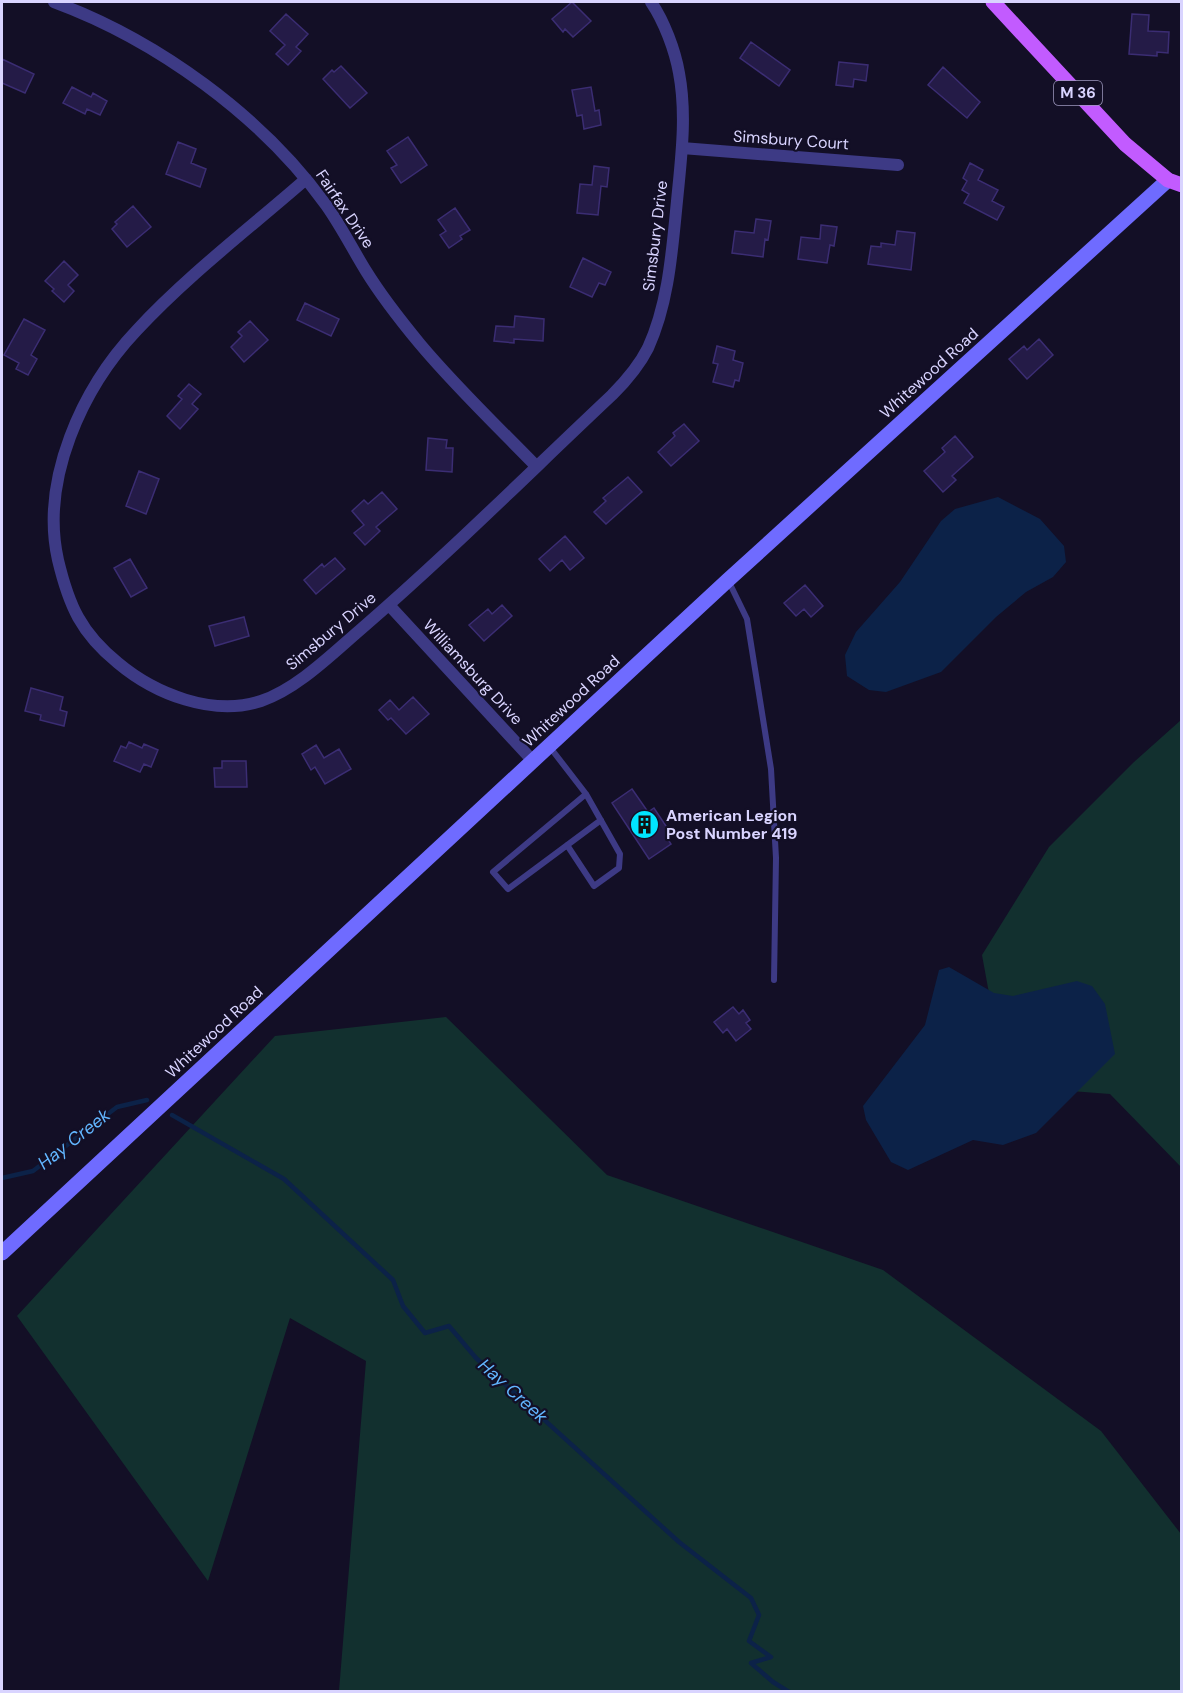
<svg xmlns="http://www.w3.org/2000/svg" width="1183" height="1693" font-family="'DM Sans',sans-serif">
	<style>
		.green { fill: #12302f }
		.water { fill: #0c2248 }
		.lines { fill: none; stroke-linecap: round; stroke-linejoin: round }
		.stream { stroke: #0c2248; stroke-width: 4.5 }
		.building { fill: #241b47; stroke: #3b2d73; stroke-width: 1.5 }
		.lane { stroke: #3d3a85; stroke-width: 6 }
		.street { stroke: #3d3a85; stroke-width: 12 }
		.secondary { stroke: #6f6bff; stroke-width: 15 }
		.primary { stroke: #c25bff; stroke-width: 15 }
		.labels { text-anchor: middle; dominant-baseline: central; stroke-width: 4.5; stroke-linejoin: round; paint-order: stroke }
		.shield { fill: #130f26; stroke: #9e99be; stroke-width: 1.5 }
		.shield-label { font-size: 15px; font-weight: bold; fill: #d9d4ff }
		.street-label { font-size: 16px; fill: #d9d4ff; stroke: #130f26 }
		.poi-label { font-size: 16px; font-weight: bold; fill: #d9d4ff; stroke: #130f26; text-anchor: start }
		.water-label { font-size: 18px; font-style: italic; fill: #62b6ff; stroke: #130f26 }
	</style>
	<rect width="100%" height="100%" fill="#130f26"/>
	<path class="green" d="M1181 720V1167L1110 1094 1006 1086 982 955 1049 847 1134 762Z
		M446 1017 607 1175 883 1270 1101 1431 1181 1534V1691H339L366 1361 290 1318 208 1581 17 1316 275 1036Z"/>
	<path class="water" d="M998 497 1040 519 1064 546 1066 562 1053 577 1026 592 996 617 941 672 886 692 869 690 847 676 845 655 856 632 900 582 941 521 955 509Z
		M949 967 994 993 1013 996 1077 981 1092 986 1105 1004 1115 1054 1036 1133 1003 1145 973 1140 908 1170 891 1162 866 1120 863 1106 925 1025 939 970Z"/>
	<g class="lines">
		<path class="stream" d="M172 1115 284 1179 393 1280 403 1306 425 1333 449 1326 476 1358 679 1542 751 1598 759 1615 749 1641 771 1657 751 1663 773 1682 789 1692
			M2 1178 33 1171 117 1107 147 1100"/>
	</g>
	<path class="building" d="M572 2 591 21 573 37 565 29 563 32 552 19Z
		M286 14 308 34 296 47 301 51 288 65 276 54 285 45 270 31Z
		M1132 14 1149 15 1148 31 1169 32 1168 53 1157 52V56L1129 54Z
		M751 42 790 70 779 86 740 58Z
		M2 59 34 74 25 93 2 83Z
		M839 62 868 65 866 81 854 79 853 87 836 85Z
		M341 66 367 93 350 108 323 79 332 70 334 72Z
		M943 67 980 102 967 118 928 85Z
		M72 87 91 97 93 93 107 101 100 115 87 109 85 114 63 103Z
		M591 87 595 111 599 110 601 125 584 129 582 115 577 116 572 90Z
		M408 137 427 165 401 183 391 168 397 165 387 151Z
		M178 142 196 149 191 163 206 169 200 187 166 174Z
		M970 163 983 170 978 180 998 190 992 201 1004 207 997 220 964 203 969 194 962 190 967 181 963 178Z
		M594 166 609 168 607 187 601 186 598 215 577 213 580 184 592 185Z
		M133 206 151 227 127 247 112 229 117 224 115 222Z
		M455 208 470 230 460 236 462 239 449 248 440 235 446 231 438 220Z
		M756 219 771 221 768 240 765 239 763 257 732 253 735 231 754 233Z
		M821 225 837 227 834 246 830 245 827 263 798 259 801 237 820 239Z
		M897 231 915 233 911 270 868 264 871 246 881 247V243L895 245Z
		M583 258 611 272 605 285 599 283 592 297 570 287Z
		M64 261 78 275 68 285 74 291 64 302 52 291 54 289 45 281Z
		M305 303 339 319 331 336 297 320Z
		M515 316 544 319 543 341 514 339V343L494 341 496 326 514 327Z
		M24 319 45 330 31 355 37 359 28 375 16 369 19 363 4 355Z
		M250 321 268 340 244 362 231 347 242 336 238 332Z
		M1039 339 1053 355 1027 379 1009 359 1024 346 1027 350Z
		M717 346 735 351 733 360 743 363 739 381 735 380 733 387 713 382 718 364 713 363Z
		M189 384 201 394 192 404 198 409 180 429 167 416 182 399 178 396Z
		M684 424 699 441 671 466 658 452 675 436 673 433Z
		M955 436 973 457 952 476 956 480 943 492 924 471 945 452 942 448Z
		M428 438 447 440 446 448H453L452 472 426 470Z
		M139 471 159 479 146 514 126 506Z
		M628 477 642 492 606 524 594 512 606 501 603 498Z
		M382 492 397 509 376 527 380 531 365 545 354 533 364 525 352 511 364 500 368 504Z
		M565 536 584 558 570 570 562 560 550 571 539 559Z
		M335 558 345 569 316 594 304 580 322 564 324 567Z
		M130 559 147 588 131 597 114 568Z
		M805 585 823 606 811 617 804 609 796 616 784 603Z
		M502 605 512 616 484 641 469 625 488 609 492 614Z
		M244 617 249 636 215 646 209 626Z
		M31 688 63 697 60 710 67 712 64 726 40 720 41 715 25 711Z
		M413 697 429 714 406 734 391 718 388 720 379 710 390 700 399 710Z
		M129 742 142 748 144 744 158 750 151 767 144 764 140 772 114 761 121 746 126 748Z
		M316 745 324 758 339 749 351 769 325 784 315 767 311 770 302 754Z
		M222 761H246L247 787H215L214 768H222Z
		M632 789 648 812 654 808 672 835 667 838 671 844 649 859 612 803Z
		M733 1007 739 1014 743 1010 750 1020 746 1023 751 1029 736 1041 727 1029 723 1033 714 1022Z"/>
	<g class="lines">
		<path class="lane" d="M729 582 747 619 771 769 776 858 774 980
			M549 746 586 794 620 854 619 868 594 886 567 845
			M586 794 493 872 508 889 601 820"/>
		<path class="street" d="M54 2C157 40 262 116 326 205 341 226 353 250 366 271 382 297 401 321 420 344 456 387 497 426 536 466
			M682 148 898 165
			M306 179C250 228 188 275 137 330 82 388 40 480 58 560 69 606 81 633 118 663 155 694 213 717 261 701 297 689 332 654 360 630 447 555 529 473 612 395 626 381 639 366 648 348 669 302 672 250 677 201 681 159 687 115 679 73 675 50 664 21 651 2
			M389 605 533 761"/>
		<path class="secondary" d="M2 1253 728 580 1168 180"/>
		<path class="primary" d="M993 2 1125 144 1168 180 1182 185"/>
	</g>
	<defs>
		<symbol id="building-disc" viewBox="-11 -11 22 22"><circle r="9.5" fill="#00e5ff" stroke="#130f26"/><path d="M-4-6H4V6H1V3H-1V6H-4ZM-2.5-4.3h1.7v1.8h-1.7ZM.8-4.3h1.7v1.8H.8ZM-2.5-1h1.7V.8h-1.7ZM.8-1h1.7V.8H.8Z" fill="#111"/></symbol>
	</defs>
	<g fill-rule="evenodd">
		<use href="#building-disc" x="628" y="808" width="33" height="33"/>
	</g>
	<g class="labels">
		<rect class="shield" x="1054" y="81" width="48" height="24" rx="4.5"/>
		<g class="shield-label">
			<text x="1078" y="93">M 36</text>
		</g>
		<g class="street-label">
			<text transform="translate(791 140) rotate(4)">Simsbury Court</text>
			<text transform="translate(345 209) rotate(56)">Fairfax Drive</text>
			<text transform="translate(655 236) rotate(-83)">Simsbury Drive</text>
			<text transform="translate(929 373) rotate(-42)">Whitewood Road</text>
			<text transform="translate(331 631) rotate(-40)">Simsbury Drive</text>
			<text transform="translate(473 672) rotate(47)">Williamsburg Drive</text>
			<text transform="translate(571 701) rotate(-43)">Whitewood Road</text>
			<text transform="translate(214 1032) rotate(-43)">Whitewood Road</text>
		</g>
		<g class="poi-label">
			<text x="666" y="815">American Legion<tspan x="666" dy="18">Post Number 419</tspan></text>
		</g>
		<g class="water-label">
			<text transform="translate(74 1139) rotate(-38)">Hay Creek</text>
			<text transform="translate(513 1391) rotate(42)">Hay Creek</text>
		</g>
	</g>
	<rect width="1183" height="1693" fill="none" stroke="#d9d4ff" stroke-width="6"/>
</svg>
